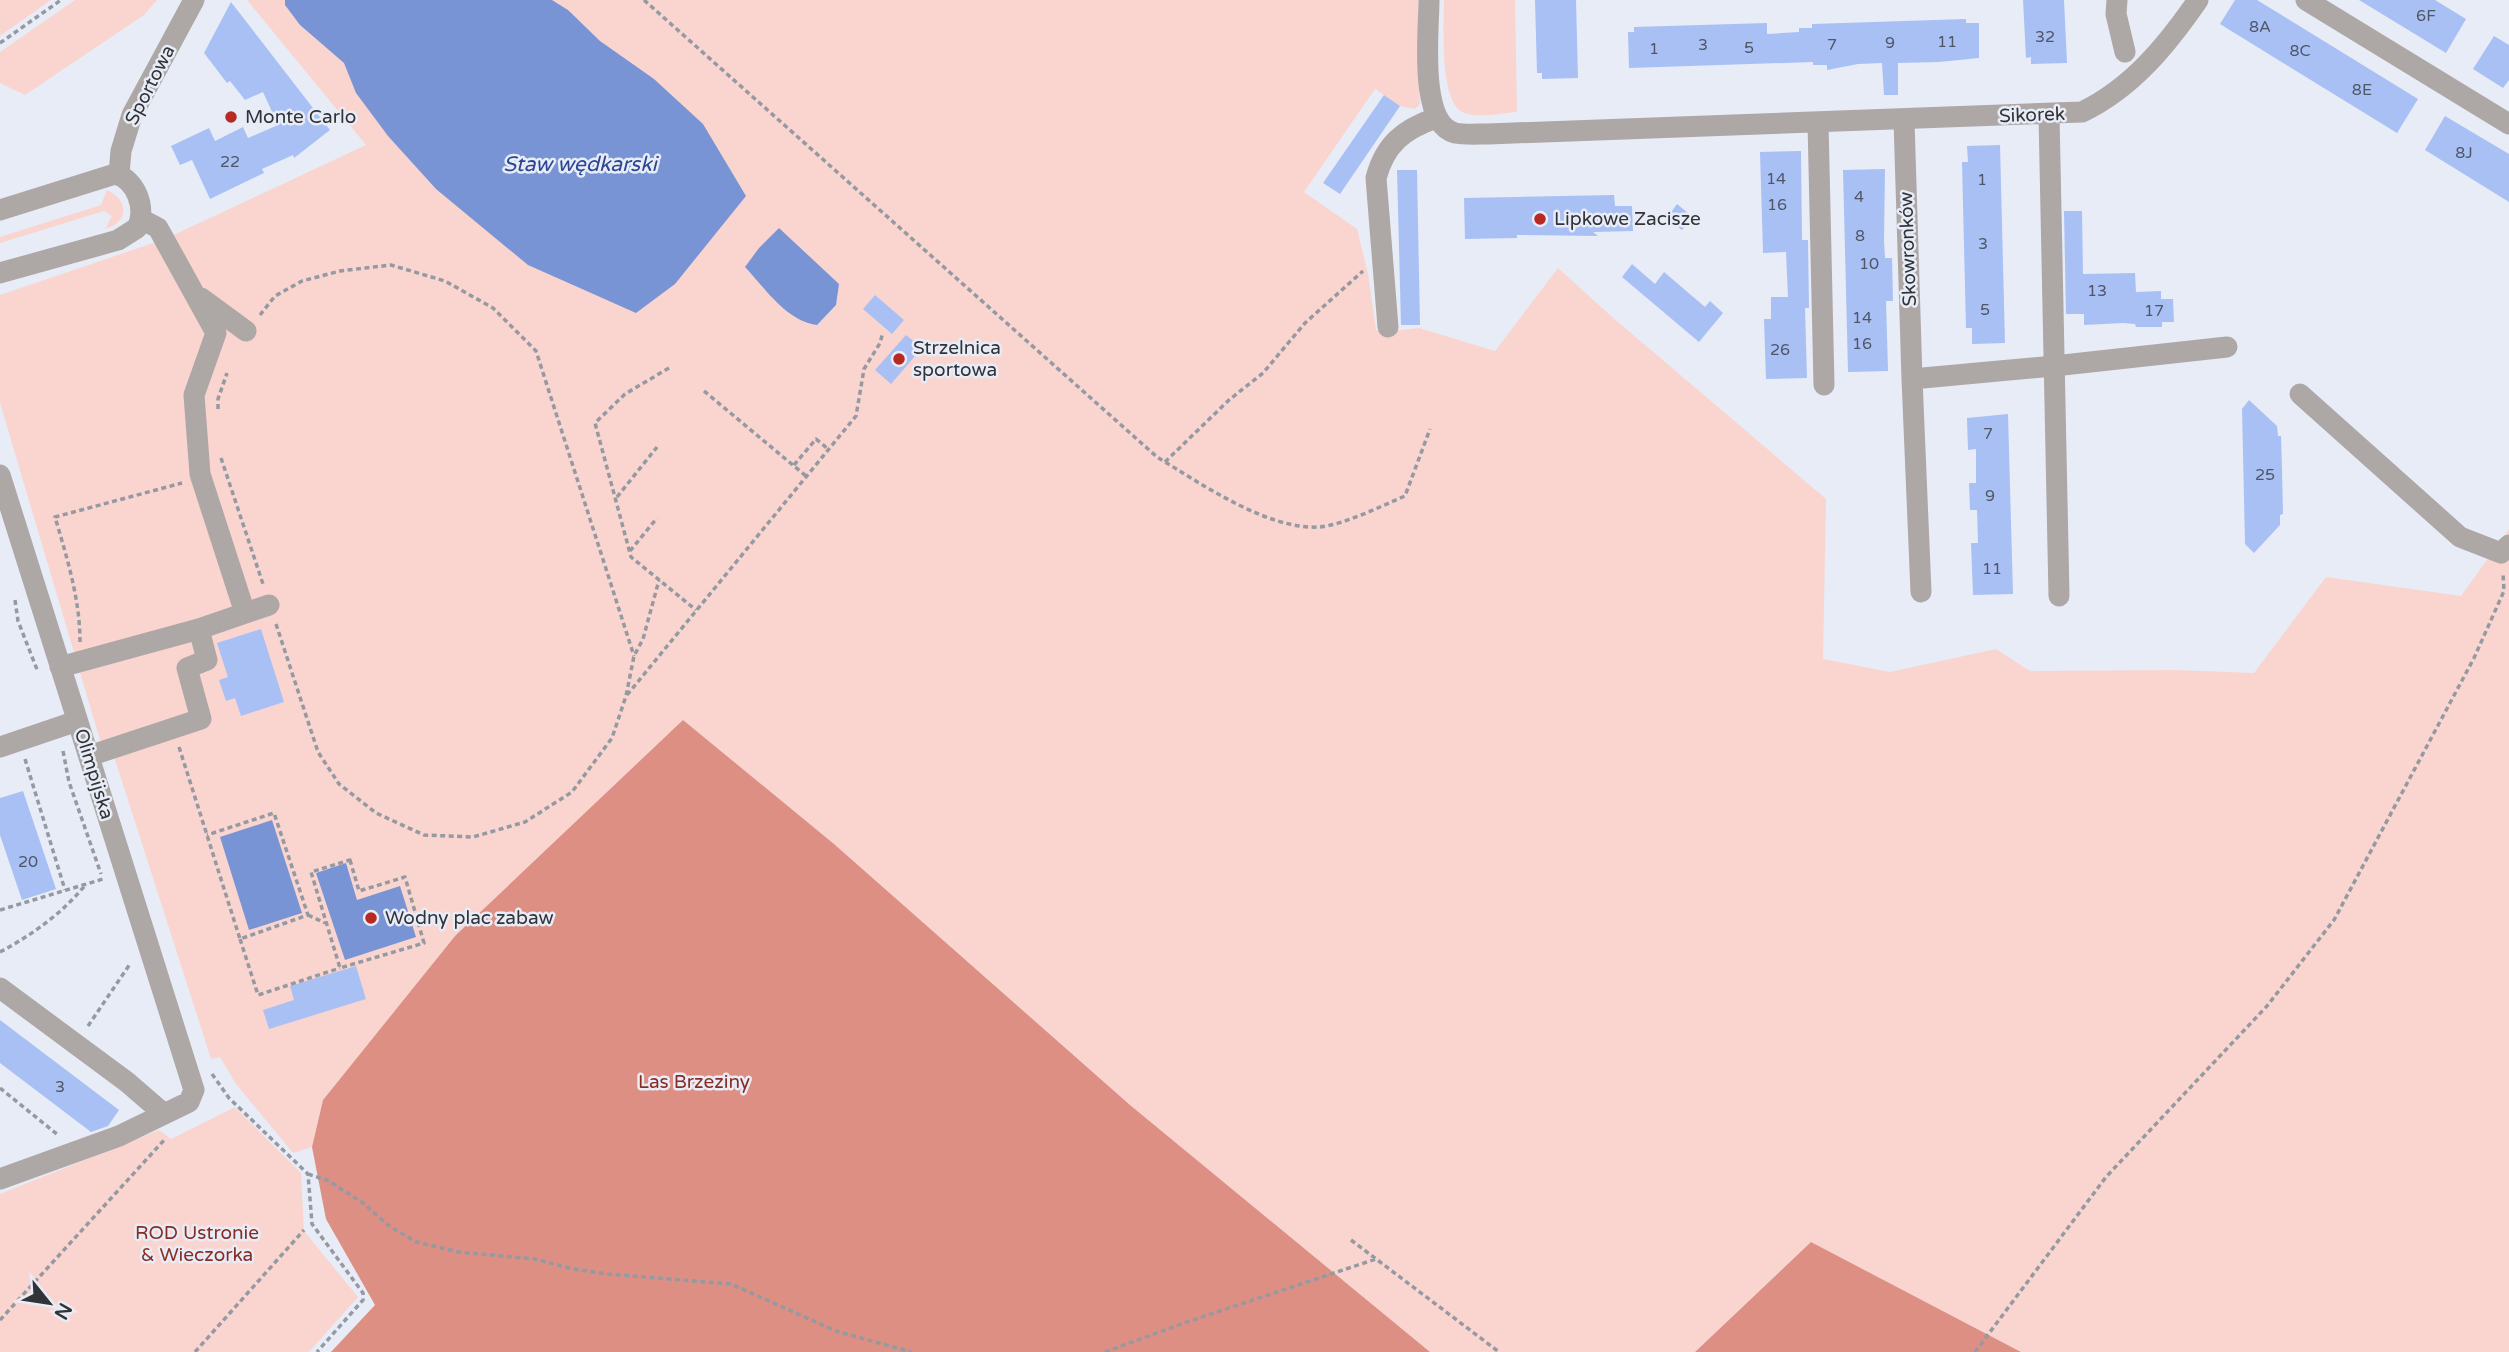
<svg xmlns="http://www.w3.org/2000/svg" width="2509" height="1352" font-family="'Varela Round',sans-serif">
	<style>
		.green { fill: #fad5cf }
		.forest { fill: #de8f83 }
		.water { fill: #7994d4 }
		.building { fill: #a9c0f5 }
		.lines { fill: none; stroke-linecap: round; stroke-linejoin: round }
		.path { stroke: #9599a1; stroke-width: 3.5; stroke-dasharray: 5 3.5; stroke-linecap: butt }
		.minor { stroke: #ada7a6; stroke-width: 21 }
		.poi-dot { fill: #b72921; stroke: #e7ecf7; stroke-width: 2.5 }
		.labels { text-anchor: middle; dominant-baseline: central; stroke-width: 5; stroke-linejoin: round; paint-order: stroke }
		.number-label { font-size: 16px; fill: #4f5666 }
		.street-label { font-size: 19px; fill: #313337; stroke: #e7ecf7 }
		.poi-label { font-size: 19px; fill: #313337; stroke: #e7ecf7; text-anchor: start }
		.park-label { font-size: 19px; fill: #892c23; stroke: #e7ecf7 }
		.water-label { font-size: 21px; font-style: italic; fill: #2b4692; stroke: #e7ecf7 }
	</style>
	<rect width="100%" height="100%" fill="#e7ecf7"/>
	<path class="green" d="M0 0H51L0 36Z
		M75 0H157L144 15 25 95 0 83V52Z
		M247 0H1418L1420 104 1415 109 1400 106 1375 89 1304 192 1357 229 1368 274 1376 330 1382 332 1419 328 1495 351 1558 268 1611 316 1826 499 1823 659 1890 672 1996 649 2030 671 2176 670 2254 673 2326 577 2461 596 2509 529V1352H2021L1811 1242 1695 1352H1430L1130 1105 834 844 683 720 455 936 323 1100 312 1147 293 1153 236 1084 220 1057 211 1059 111 747 103 750 0 403V295L165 239 366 145Z
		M1444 0H1515L1517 112C1502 113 1477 119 1462 112 1439 99 1444 24 1444 0Z
		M107 190C129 200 129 222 105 229L112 216 104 211 0 243V237L101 205Z
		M235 1107 301 1173 304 1231 358 1297 309 1352H0V1194L159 1130 171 1139Z"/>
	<path class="forest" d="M683 720 834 844 1130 1105 1430 1352H331L375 1305 326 1219 312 1147 323 1100 455 936Z
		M1811 1242 2021 1352H1695Z"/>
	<path class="water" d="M285 0H552L568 10 600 41 654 79 703 124 746 196 675 284 636 313 528 265 436 189 388 136 356 93 344 63 300 25 285 5Z
		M779 228 839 284 836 305 817 325C786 321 765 288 745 267L759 248Z
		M272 820 302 913 249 930 220 837Z
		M346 863 357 900 400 886 416 937 345 960 316 873Z"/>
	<path class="building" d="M1535 0H1576L1578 78 1542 79V73H1537Z
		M2023 0H2064L2067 63 2031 64V57L2026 58Z
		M2235 0H2257L2418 99 2397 133 2220 24Z
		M2359 0H2435L2466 19 2446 53Z
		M231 2 330 130 294 158 293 155 262 169 264 173 210 199 192 160 180 165 171 146 209 128 215 141 243 127 248 138 278 125 263 92 245 100 230 81 227 83 204 53Z
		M1966 19V23H1979V58L1939 62 1898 63V95H1884L1882 63 1858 64 1827 70V65H1813V62L1629 68 1628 32H1634V27L1767 23V34L1799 32V28H1812V24Z
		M2494 36 2509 45V80L2503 88 2473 69Z
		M1384 95 1400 106 1340 194 1323 183Z
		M2445 116 2509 154V202L2425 150Z
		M2000 145 2005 343 1972 344V328H1966L1962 162H1968L1967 146Z
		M1801 151 1802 240H1808L1809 308H1805L1807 378 1766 379 1764 319H1771V297H1788L1786 252 1763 253 1760 152Z
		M1885 169 1884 241 1885 258H1892L1893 301H1886L1888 371 1848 372 1843 170Z
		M1397 170H1417L1420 325H1401Z
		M1614 195 1615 206H1632L1633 231 1593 232 1598 236 1517 235V238L1465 239 1464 198Z
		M1677 204 1693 217 1682 230 1667 218Z
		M2064 211H2082L2083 274 2135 273 2136 292 2161 291V299H2173L2174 322H2162V327H2136L2135 324 2123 323 2084 325V314H2066Z
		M1632 264 1655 284 1664 272 1705 307 1710 301 1723 313 1699 342 1622 277Z
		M875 295 904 320 892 334 863 309Z
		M906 335 922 348 891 384 875 370Z
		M2249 400 2277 426 2278 436H2281L2282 469 2283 514 2280 515V525L2254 553 2245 544 2242 409Z
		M2008 414 2013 594 1973 595 1971 543H1978L1977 510H1970L1969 483H1976V449L1968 450 1967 418Z
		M261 629 284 702 241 716 235 698 226 701 219 680 228 677 217 643Z
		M23 791 56 889 22 900 0 835V798Z
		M356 966 366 999 269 1029 263 1010 294 1000 290 986Z
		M0 1020 119 1110 108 1126 91 1132 0 1063Z"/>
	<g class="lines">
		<path class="path" d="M644 0 1157 457C1200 483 1267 530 1319 527 1344 525 1381 506 1405 496L1430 429
			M0 43 61 0
			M260 315 275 296 302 281 340 271 391 265 445 281 493 308 536 351 634 656
			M669 368 625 394 595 423 631 557 696 610
			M704 391 806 476
			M218 409V399L227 373
			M221 458 264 587
			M1165 462 1229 400 1263 373 1305 323 1363 271
			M794 465 816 439 828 449
			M617 497 657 447
			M630 551 657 518
			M15 600 18 621 38 672
			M276 624 318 752 339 784 376 813 424 835 473 837 525 822 572 792 612 738 626 696 634 656 643 639 659 580
			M80 642C80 599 67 558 55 517L182 483
			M627 695 856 416 864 369 880 343 883 332
			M179 747 240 939 308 915 274 813 207 835
			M63 751 69 782 101 874
			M25 759 65 890
			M350 860 359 891 405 877 424 943 340 968 311 872Z
			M0 910 103 879
			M308 915 325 923
			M240 939 258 995 340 968
			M0 952C32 935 64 912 86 884
			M88 1026 130 964
			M212 1074 229 1098 308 1174 312 1224 363 1293V1300L317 1352
			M0 1088 58 1135
			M308 1174 329 1181 363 1203 388 1225 416 1242 459 1252 535 1259 573 1269 608 1274 731 1284 836 1331 911 1352
			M1351 1240 1499 1352
			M0 1320 166 1138
			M195 1352 304 1230
			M1105 1352 1184 1323 1376 1259
			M1975 1352 2106 1177 2267 1006 2334 920 2474 658 2504 591 2503 573"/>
		<path class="minor" d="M1429 0C1429 30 1418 124 1455 133 1465 135 1478 134 1488 134L2082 112C2132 88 2167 45 2198 0
			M2117 0 2116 14 2125 52
			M2306 0 2509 124
			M2049 115 2059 596
			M1904 120 1912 379 2054 366 2227 347
			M1818 122 1824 385
			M119 174 121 151 132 115 194 0
			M0 210 115 174C136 179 147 209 137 228L118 240 0 273
			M141 219 158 228 216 333 194 395 200 474 245 613
			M201 298 246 331
			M1388 327 1376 178C1385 144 1404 129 1436 118
			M1912 379 1921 592
			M2300 394 2460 537 2501 553 2509 545
			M0 475 194 1090 189 1102 119 1136 0 1179
			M60 667 199 629 269 605
			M0 747 77 721
			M89 756 201 719 187 668 207 660 199 629
			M0 988 127 1082 164 1114"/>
	</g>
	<g class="poi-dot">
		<circle cx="231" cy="117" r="7"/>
		<circle cx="1540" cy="219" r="7"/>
		<circle cx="899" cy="359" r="7"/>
		<circle cx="371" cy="918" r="7"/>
	</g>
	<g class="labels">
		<g class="number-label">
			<text x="2426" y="16">6F</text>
			<text x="2260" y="27">8A</text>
			<text x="2045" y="37">32</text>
			<text x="1947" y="42">11</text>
			<text x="1890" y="43">9</text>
			<text x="1703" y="45">3</text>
			<text x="1832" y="45">7</text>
			<text x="1749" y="48">5</text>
			<text x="1654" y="49">1</text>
			<text x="2300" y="51">8C</text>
			<text x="2362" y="90">8E</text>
			<text x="2464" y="153">8J</text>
			<text x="230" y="162">22</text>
			<text x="1776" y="179">14</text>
			<text x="1982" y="180">1</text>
			<text x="1859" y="197">4</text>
			<text x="1777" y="205">16</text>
			<text x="1860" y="236">8</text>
			<text x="1983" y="244">3</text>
			<text x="1869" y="264">10</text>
			<text x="2097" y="291">13</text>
			<text x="1985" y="310">5</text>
			<text x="2154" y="311">17</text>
			<text x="1862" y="318">14</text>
			<text x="1862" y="344">16</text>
			<text x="1780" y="350">26</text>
			<text x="1988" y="434">7</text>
			<text x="2265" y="475">25</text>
			<text x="1990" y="496">9</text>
			<text x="1992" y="569">11</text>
			<text x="28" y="862">20</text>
			<text x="60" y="1087">3</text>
		</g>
		<g class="street-label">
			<text transform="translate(150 85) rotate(-63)">Sportowa</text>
			<text transform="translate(2032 115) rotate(-2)">Sikorek</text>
			<text transform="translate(1908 249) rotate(-92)">Skowronków</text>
			<text transform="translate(94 774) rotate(73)">Olimpijska</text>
		</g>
		<g class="poi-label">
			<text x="245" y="117">Monte Carlo</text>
			<text x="1554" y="219">Lipkowe Zacisze</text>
			<text x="913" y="348">Strzelnica<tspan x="913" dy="22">sportowa</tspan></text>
			<text x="385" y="918">Wodny plac zabaw</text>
		</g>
		<g class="park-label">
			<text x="694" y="1082">Las Brzeziny</text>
			<text x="197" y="1233">ROD Ustronie<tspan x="197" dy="22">&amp; Wieczorka</tspan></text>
		</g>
		<g class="water-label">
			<text x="580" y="164">Staw wędkarski</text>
		</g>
	</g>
	<g transform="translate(49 1303) rotate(120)" stroke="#e7ecf7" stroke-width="5" paint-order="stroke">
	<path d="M0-5L12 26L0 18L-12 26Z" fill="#313337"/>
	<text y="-10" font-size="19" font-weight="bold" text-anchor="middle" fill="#313337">N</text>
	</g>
</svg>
